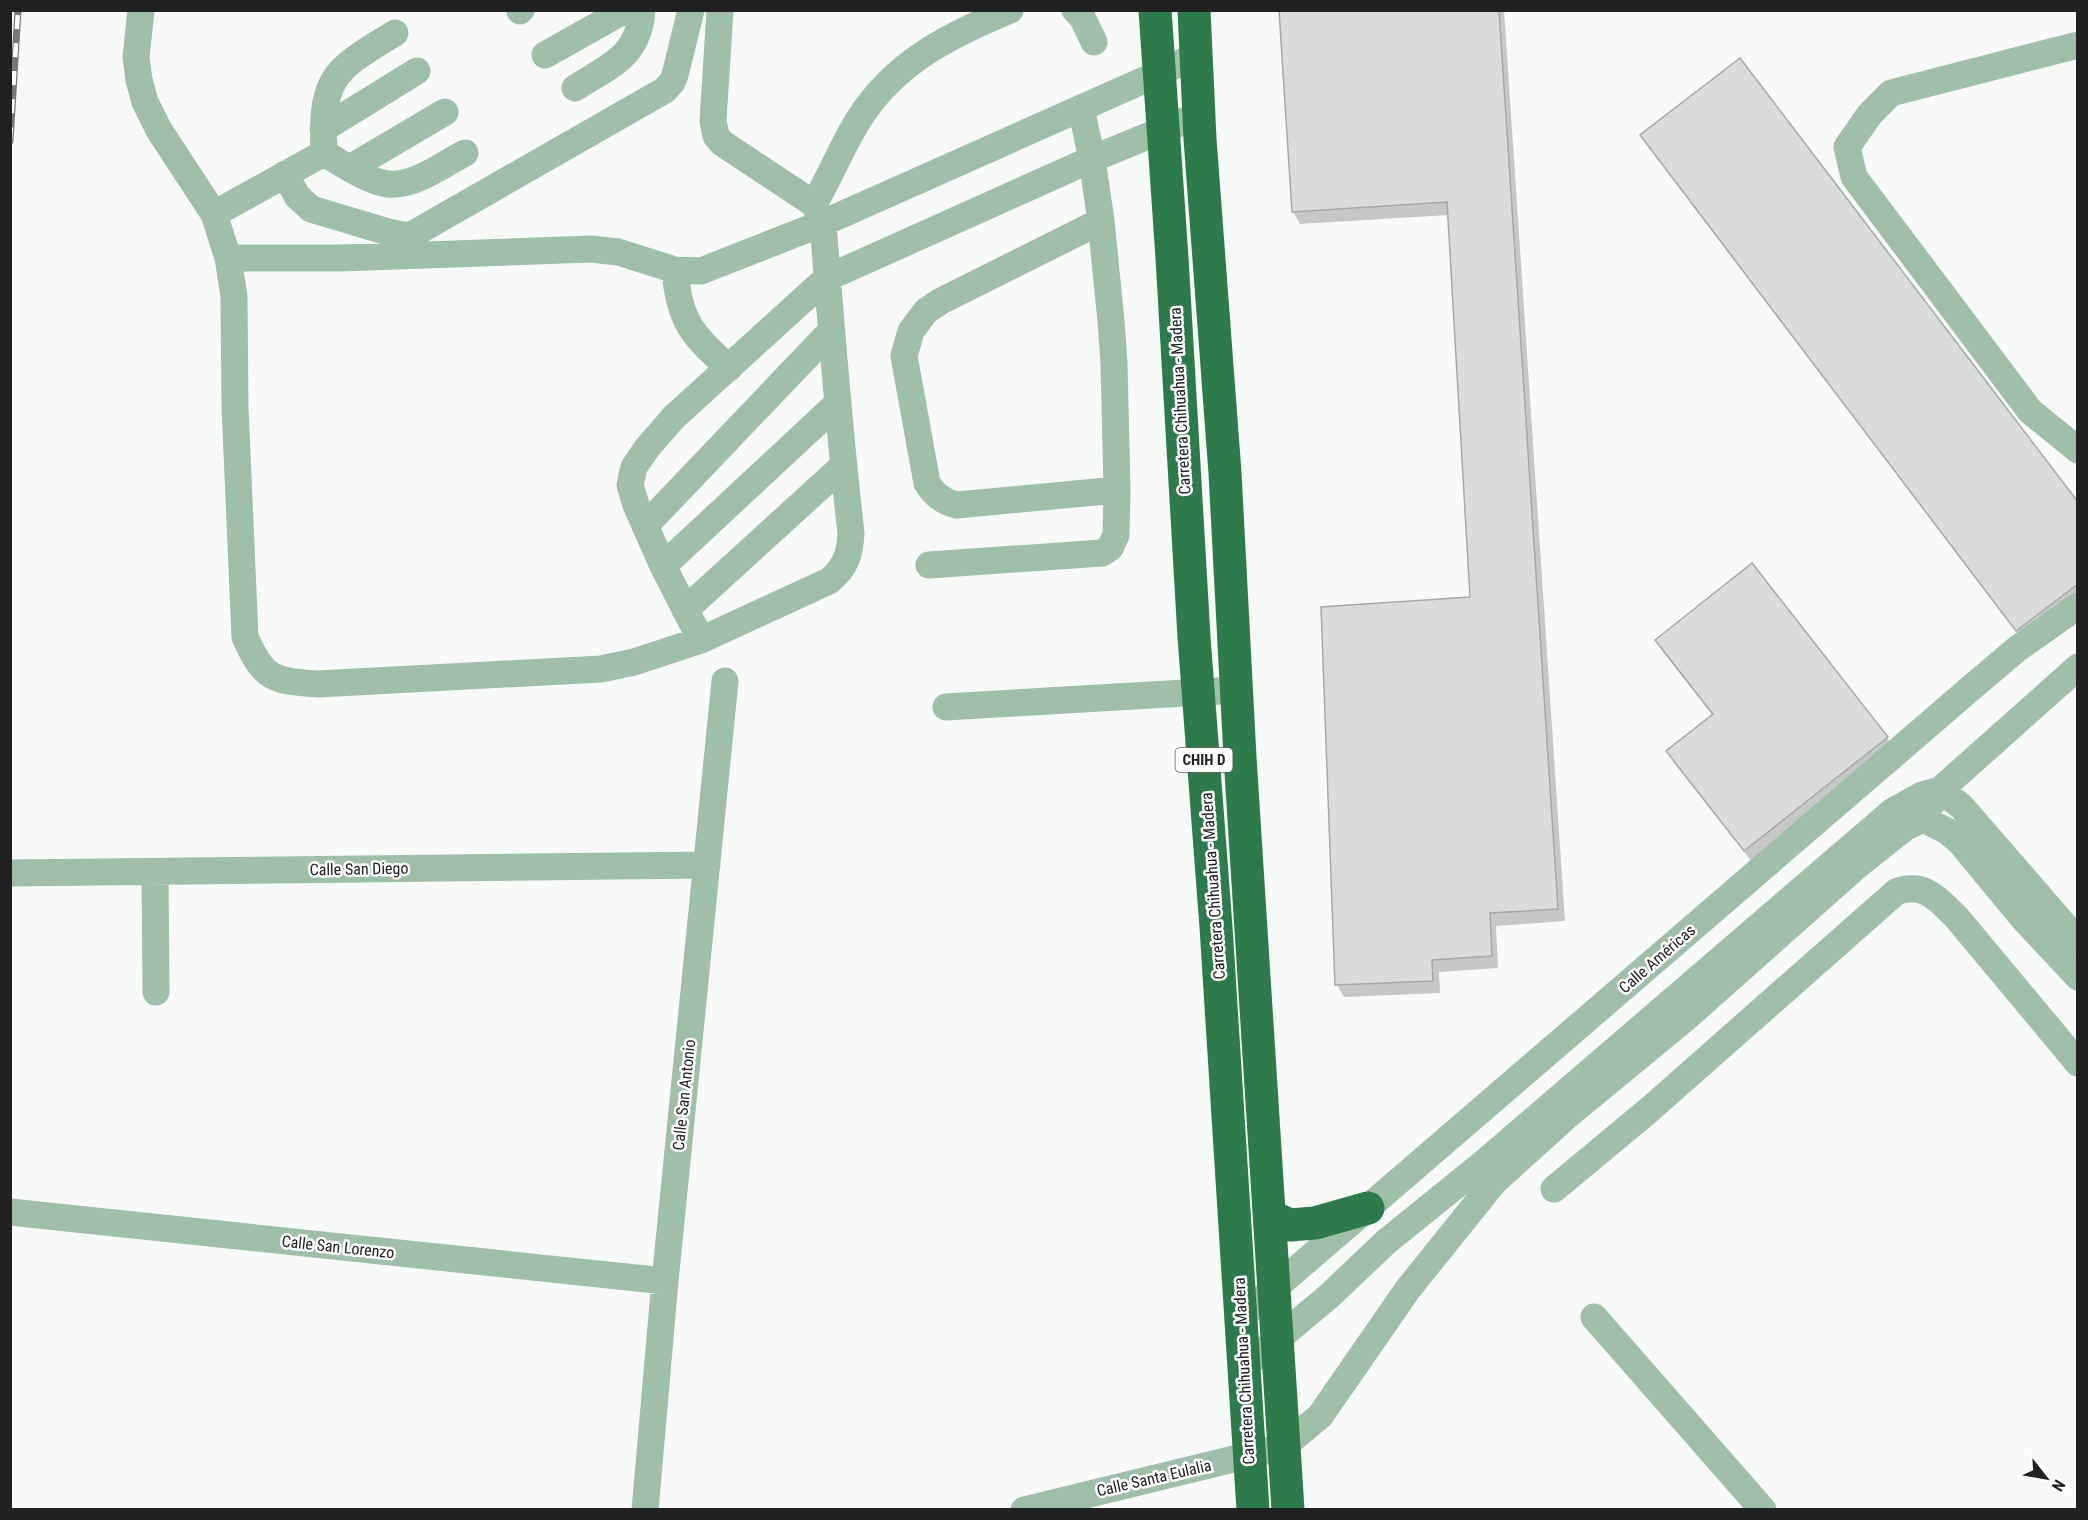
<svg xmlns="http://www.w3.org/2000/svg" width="2088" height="1520" font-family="'Roboto Condensed',sans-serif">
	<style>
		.shadow { fill: #0003 }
		.building { fill: #d9ddda; stroke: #a6a9a7; stroke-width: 1.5 }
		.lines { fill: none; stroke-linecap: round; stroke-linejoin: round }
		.minor { stroke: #9fbfa8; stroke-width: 27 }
		.highway { stroke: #2d7b4b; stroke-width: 33 }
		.rail-casing { stroke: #777877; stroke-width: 7 }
		.rail { stroke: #fff; stroke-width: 4.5; stroke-dasharray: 14; stroke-linecap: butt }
		.labels { text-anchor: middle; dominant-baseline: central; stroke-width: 5; stroke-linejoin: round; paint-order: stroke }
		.shield { fill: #fff; stroke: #636463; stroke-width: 1.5 }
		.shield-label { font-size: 15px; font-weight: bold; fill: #202120 }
		.street-label { font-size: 16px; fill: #202120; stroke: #fff }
	</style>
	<rect width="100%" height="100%" fill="#f7faf7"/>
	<path class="shadow" d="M1280 10H1504L1565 921 1496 926 1498 968 1439 972 1440 993 1344 997 1337 985 1471 599 1449 215 1300 224 1293 212Z
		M1641 135 2078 505V601L2024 642 1649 148Z
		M1657 640 1887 738 1894 750 1752 862 1675 764 1668 752 1713 716 1664 653Z"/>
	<path class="building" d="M1279 10H1499L1558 909 1490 913 1492 956 1432 960 1433 981 1335 985 1321 607 1470 597 1447 202 1292 212Z
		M1740 58 2078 502V584L2016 631 1640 135Z
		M1752 563 1888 737 1744 851 1666 751 1713 714 1655 640Z"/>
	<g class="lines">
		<path class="minor" d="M141 10 136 57 139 80 145 102 159 130 214 214 228 258H341L591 249 618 252 675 270 701 271 823 223 814 204 722 143 716 136 713 121 720 10
			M1075 10 1082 17 1094 42
			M520 11 521 10
			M2078 45 1891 93 1870 114 1847 147 1854 177 2030 411 2078 450
			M545 55 625 10
			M1196 55 1160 73 823 223C831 326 839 430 851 533 850 554 846 567 829 581L701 640 663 566 636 505 630 485 634 467 647 448 674 417 827 278 1092 159 1199 115
			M575 88C609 66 639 57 642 10
			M323 129 417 71
			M324 153C323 124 321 89 344 68 358 54 378 44 395 33
			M350 168 445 112
			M285 174 297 196 311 209 388 232 408 236 415 233 665 90 672 82 675 75 691 10
			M814 204C830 177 842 146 859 119 895 62 950 35 1010 10
			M214 214 324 153C341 163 367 181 387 184 414 187 442 165 465 153
			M1101 221 941 301 926 311 911 331 904 356 927 483C934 495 943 502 957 505L1117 490
			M228 258 234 296 235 407 245 637C264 679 272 681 318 684L601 669 634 662 701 640
			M675 270C679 321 692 335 729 368
			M645 526 831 331
			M929 565 1102 553 1110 548 1116 535 1117 490 1114 363 1111 321 1101 221 1092 159 1081 108
			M663 566 837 404
			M685 610 843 466
			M946 707 1236 690
			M1931 805 1940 790 2078 667
			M155 872 156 992
			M10 873 707 865
			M1554 1189 1649 1110 1896 892C1924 881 1939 900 1957 918L2078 1063
			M10 1212 665 1281
			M1241 1317 1971 688 2017 649 2078 606
			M1594 1317 1763 1510
			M1244 1367 1328 1297 1386 1242 1486 1161 1893 811 1922 795 1940 790 1961 806 2078 941
			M645 1510 665 1281 725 681
			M1024 1510 1283 1447 1320 1416 1408 1289 1494 1182 1568 1115 1688 1016 1858 865 1906 827 1923 819 1947 831 1960 842 2022 917 2078 977"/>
		<path class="highway" d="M1155 10 1172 258 1194 637 1216 927 1253 1510
			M1194 10 1200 139 1225 473 1240 757 1288 1510
			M1270 1216 1290 1225 1315 1223 1368 1208"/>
		<defs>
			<path id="rail" d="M10 141 18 10"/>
		</defs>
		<use href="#rail" class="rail-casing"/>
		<use href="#rail" class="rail"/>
	</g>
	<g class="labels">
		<rect class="shield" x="1175.5" y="748" width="57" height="24" rx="4.5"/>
		<g class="shield-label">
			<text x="1204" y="760">CHIH D</text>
		</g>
		<g class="street-label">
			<text transform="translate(1180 401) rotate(-93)">Carretera Chihuahua - Madera</text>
			<text transform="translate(359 869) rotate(-1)">Calle San Diego</text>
			<text transform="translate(1213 886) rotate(-94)">Carretera Chihuahua - Madera</text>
			<text transform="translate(1657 959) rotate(-41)">Calle Américas</text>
			<text transform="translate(684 1095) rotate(-84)">Calle San Antonio</text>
			<text transform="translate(338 1247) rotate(6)">Calle San Lorenzo</text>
			<text transform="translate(1244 1371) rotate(-93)">Carretera Chihuahua - Madera</text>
			<text transform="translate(1154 1478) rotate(-13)">Calle Santa Eulalia</text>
		</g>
	</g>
	<rect width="2088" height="1520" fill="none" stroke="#202120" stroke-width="24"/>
	<g transform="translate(2046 1478) rotate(121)" stroke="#ffffff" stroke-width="4.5" paint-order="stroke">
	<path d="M0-4.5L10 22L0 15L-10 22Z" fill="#202120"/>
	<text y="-9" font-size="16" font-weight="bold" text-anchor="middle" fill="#202120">N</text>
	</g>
</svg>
